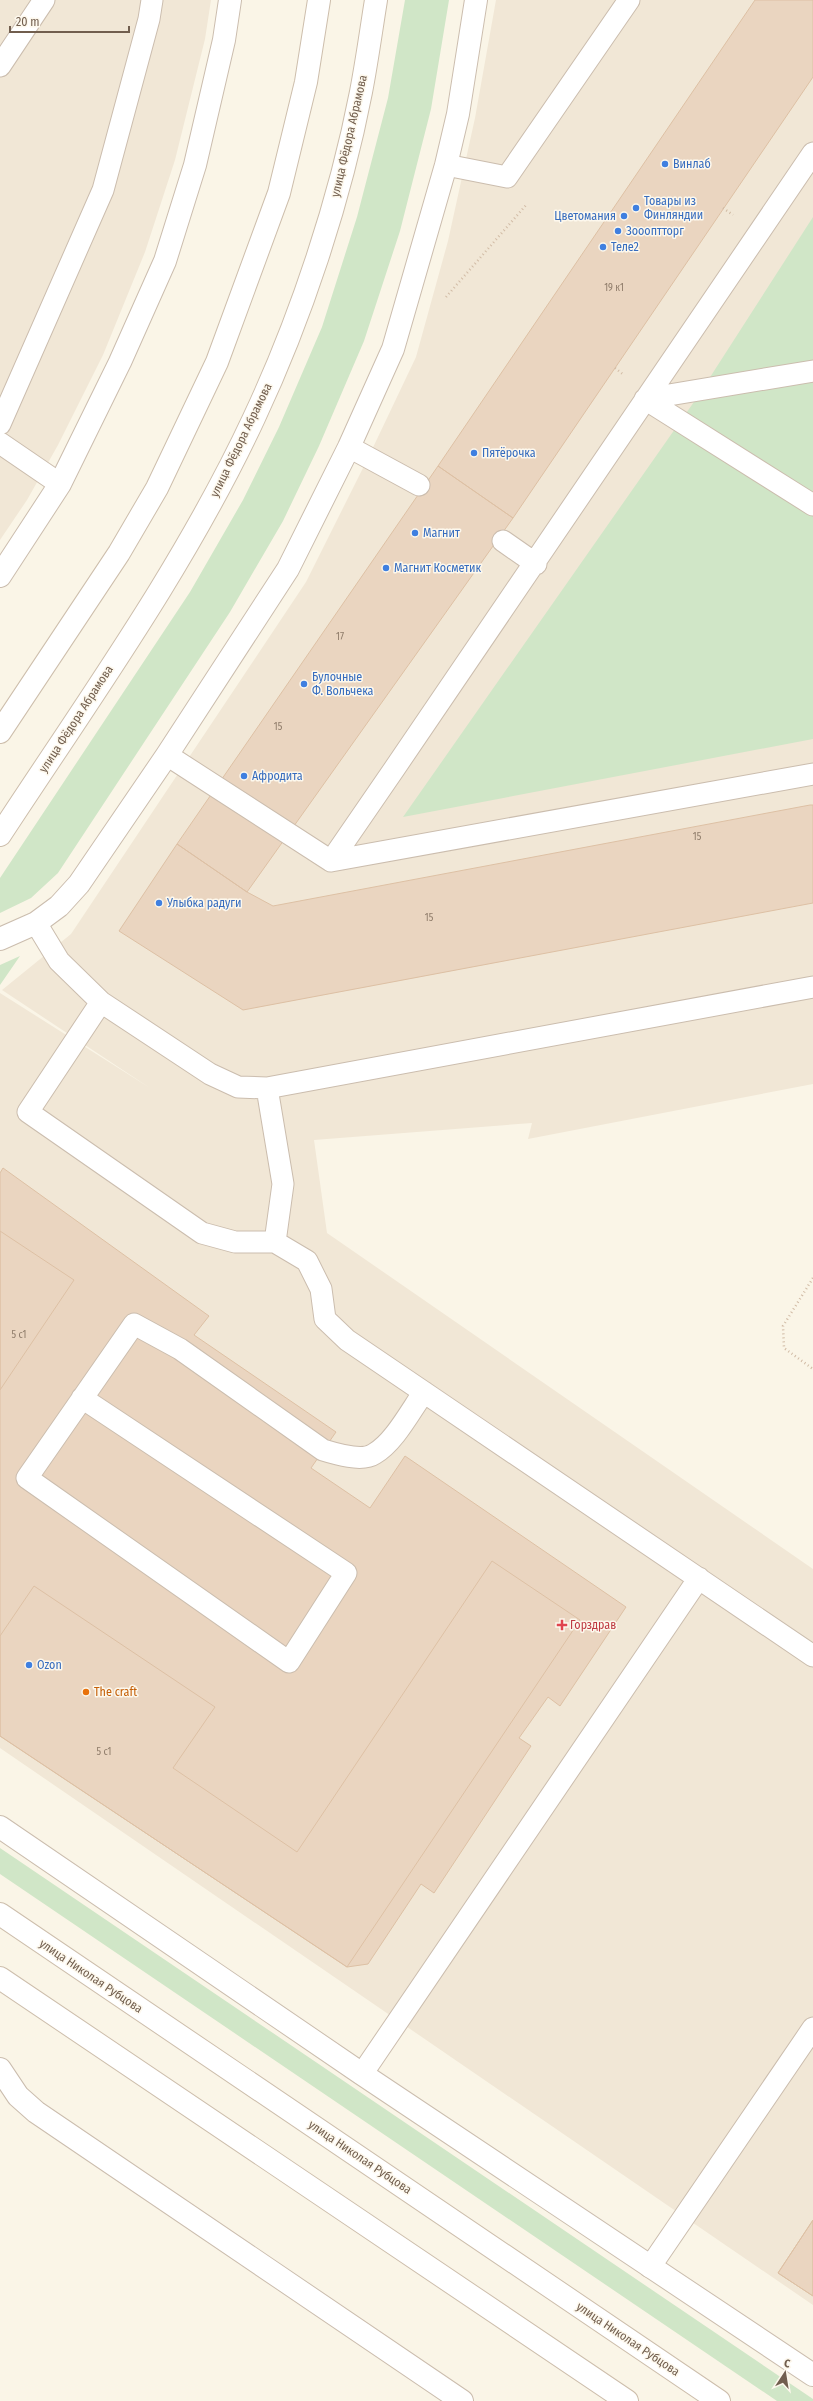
<svg xmlns="http://www.w3.org/2000/svg" width="813" height="2401" font-family="'Fira Sans Condensed',sans-serif">
	<style>
		.residential { fill: #f1e7d6 }
		.green { fill: #d0e6c7 }
		.building { fill: #ead5c0; stroke: #ddc0a4 }
		.lines { fill: none; stroke-linecap: round; stroke-linejoin: round }
		.lane-casing { stroke: #cbbdae; stroke-width: 23 }
		.street-casing { stroke: #cbbdae; stroke-width: 24 }
		.secondary-casing { stroke: #cdbeac; stroke-width: 24 }
		.path { stroke: #d1bba5; stroke-width: 2.5; stroke-dasharray: 1 3; stroke-linecap: butt }
		.lane { stroke: #fff; stroke-width: 21 }
		.street { stroke: #fff; stroke-width: 22 }
		.secondary { stroke: #fff; stroke-width: 22 }
		.shop-dot { fill: #3f7fe0; stroke: #fdf8ed; stroke-width: 1.5 }
		.health-dot { fill: #e0444e; stroke: #fdf8ed; stroke-width: 1.5 }
		.food-dot { fill: #e8710a; stroke: #fdf8ed; stroke-width: 1.5 }
		.labels { text-anchor: middle; dominant-baseline: central; stroke-width: 3; stroke-linejoin: round; paint-order: stroke }
		.number-label { font-size: 10px; fill: #8f7c6a }
		.street-label { font-size: 12px; fill: #715e4e; stroke: #fdf8ed }
		.shop-label { font-size: 12px; fill: #366cbe; stroke: #fdf8ed; text-anchor: start }
		.health-label { font-size: 12px; fill: #be3a42; stroke: #fdf8ed; text-anchor: start }
		.food-label { font-size: 12px; fill: #c56008; stroke: #fdf8ed; text-anchor: start }
	</style>
	<rect width="100%" height="100%" fill="#faf5e7"/>
	<path class="residential" d="M0 0H211L205 39 175 160 145 252 103 355 58 445 27 500 0 540Z
		M496 0H813V1084L528 1139 532 1123 314 1140 327 1233 813 1569V2305L0 1748V993L150 1088 2 990 71 934 306 582 368 458 416 357 448 241 475 118Z"/>
	<path class="green" d="M405 0H449L431 109 400 231 364 341 319 446 283 521 230 612 58 873 31 898 0 913V878L190 592 243 500 279 427 322 327 357 217 388 98Z
		M813 217V739L403 817 696 399Z
		M20 956 0 985V965Z
		M0 1848 813 2399V2401H777L0 1874Z"/>
	<path class="building" d="M755 0H813V77L513 518 438 466Z
		M438 466 513 518 247 892 177 844Z
		M810 805H813V903L243 1010 119 931 177 844 247 892 273 906Z
		M3 1168 209 1316 194 1335 336 1432 311 1468 370 1508 405 1456 626 1607 560 1706 548 1697 519 1738 531 1746 434 1893 421 1884 368 1964 347 1967 0 1736V1173Z
		M0 1231 74 1280 0 1390Z
		M492 1561 580 1620 347 1967 0 1736V1636L34 1586 215 1707 173 1768 297 1852Z
		M813 2220V2296L778 2273Z
		M813 2220V2296L778 2273Z"/>
	<g class="lines">
		<defs>
			<path id="lane" d="M0 66 44 0
				M446 165 507 177 629 0
				M813 371 645 399 813 505
				M0 424 103 190 149 19 152 0
				M0 443 60 484
				M349 447 419 485
				M503 541 536 564
				M167 755 331 861 813 774
				M331 861C493 626 652 389 813 153
				M36 923 59 961 101 1002 210 1074 238 1087 267 1088 813 987
				M101 1002 28 1112 202 1233 235 1242H275L307 1261 321 1289 325 1319 347 1340 813 1656
				M267 1088 283 1184 275 1242
				M82 1398 346 1573 289 1662 27 1478 134 1324 180 1349 323 1450C336 1454 362 1462 374 1454 394 1443 411 1410 424 1392
				M362 2074 699 1578
				M650 2267 813 2028"/>
			<path id="street" d="M0 576 60 484 120 362 165 261 195 165 224 40 230 0
				M0 939 36 923 59 906 79 884 167 755 288 569 349 447 393 349 446 165 458 114 476 0
				M0 1827 362 2074 813 2375
				M0 2069 18 2096 36 2112 462 2401"/>
			<path id="secondary" d="M0 732 119 553 157 488 217 362 279 193 306 82 319 0
				M0 835C89 699 185 566 254 418 301 318 340 200 361 92 367 61 371 31 376 0
				M0 1914 719 2401
				M0 1978 627 2401"/>
		</defs>
		<use href="#lane" class="lane-casing"/>
		<use href="#street" class="street-casing"/>
		<use href="#secondary" class="secondary-casing"/>
		<path class="path" d="M723 208 733 215
			M446 297 527 204
			M615 368 624 375
			M813 1278 783 1326 784 1348 813 1369"/>
		<use href="#lane" class="lane"/>
		<use href="#street" class="street"/>
		<use href="#secondary" class="secondary"/>
	</g>
	<g class="shop-dot">
		<circle cx="665" cy="164" r="4"/>
		<circle cx="636" cy="208" r="4"/>
		<circle cx="624" cy="216" r="4"/>
		<circle cx="618" cy="231" r="4"/>
		<circle cx="603" cy="247" r="4"/>
		<circle cx="474" cy="453" r="4"/>
		<circle cx="415" cy="533" r="4"/>
		<circle cx="386" cy="568" r="4"/>
		<circle cx="304" cy="684" r="4"/>
		<circle cx="244" cy="776" r="4"/>
		<circle cx="159" cy="903" r="4"/>
		<circle cx="29" cy="1665" r="4"/>
	</g>
	<path class="health-dot" d="M560 1619h4v4h4v4h-4v4h-4v-4h-4v-4h4z"/>
	<circle class="food-dot" cx="86" cy="1692" r="4"/>
	<g class="labels">
		<g class="number-label">
			<text x="614" y="288">19 к1</text>
			<text x="340" y="637">17</text>
			<text x="278" y="727">15</text>
			<text x="697" y="837">15</text>
			<text x="429" y="918">15</text>
			<text x="19" y="1335">5 с1</text>
			<text x="104" y="1752">5 с1</text>
		</g>
		<g class="street-label">
			<text transform="translate(349 136) rotate(-77)">улица Фёдора Абрамова</text>
			<text transform="translate(241 440) rotate(-64)">улица Фёдора Абрамова</text>
			<text transform="translate(76 719) rotate(-57)">улица Фёдора Абрамова</text>
			<text transform="translate(91 1976) rotate(34)">улица Николая Рубцова</text>
			<text transform="translate(360 2157) rotate(34)">улица Николая Рубцова</text>
			<text transform="translate(628 2339) rotate(34)">улица Николая Рубцова</text>
		</g>
		<g class="shop-label">
			<text x="673" y="164">Винлаб</text>
			<text x="644" y="201">Товары из<tspan x="644" dy="14">Финляндии</tspan></text>
			<text x="616" y="216" text-anchor="end">Цветомания</text>
			<text x="626" y="231">Зоооптторг</text>
			<text x="611" y="247">Теле2</text>
			<text x="482" y="453">Пятёрочка</text>
			<text x="423" y="533">Магнит</text>
			<text x="394" y="568">Магнит Косметик</text>
			<text x="312" y="677">Булочные<tspan x="312" dy="14">Ф. Вольчека</tspan></text>
			<text x="252" y="776">Афродита</text>
			<text x="167" y="903">Улыбка радуги</text>
			<text x="37" y="1665">Ozon</text>
		</g>
		<g class="health-label">
			<text x="570" y="1625">Горздрав</text>
		</g>
		<g class="food-label">
			<text x="94" y="1692">The craft</text>
		</g>
	</g>
	<g transform="translate(785 2373) rotate(12)" stroke="#fdf8ed" stroke-width="3" paint-order="stroke">
	<path d="M0-3L7 15L0 10L-7 15Z" fill="#715e4e"/>
	<text y="-6" font-size="11" font-weight="bold" text-anchor="middle" fill="#715e4e">С</text>
	</g>
	<path d="M10 26v6h119v-6" fill="none" stroke="#715e4e" stroke-width="2"/>
	<text x="16" y="26" font-size="12" fill="#715e4e" stroke="#fdf8ed" stroke-width="3" paint-order="stroke">20 m</text>
</svg>
